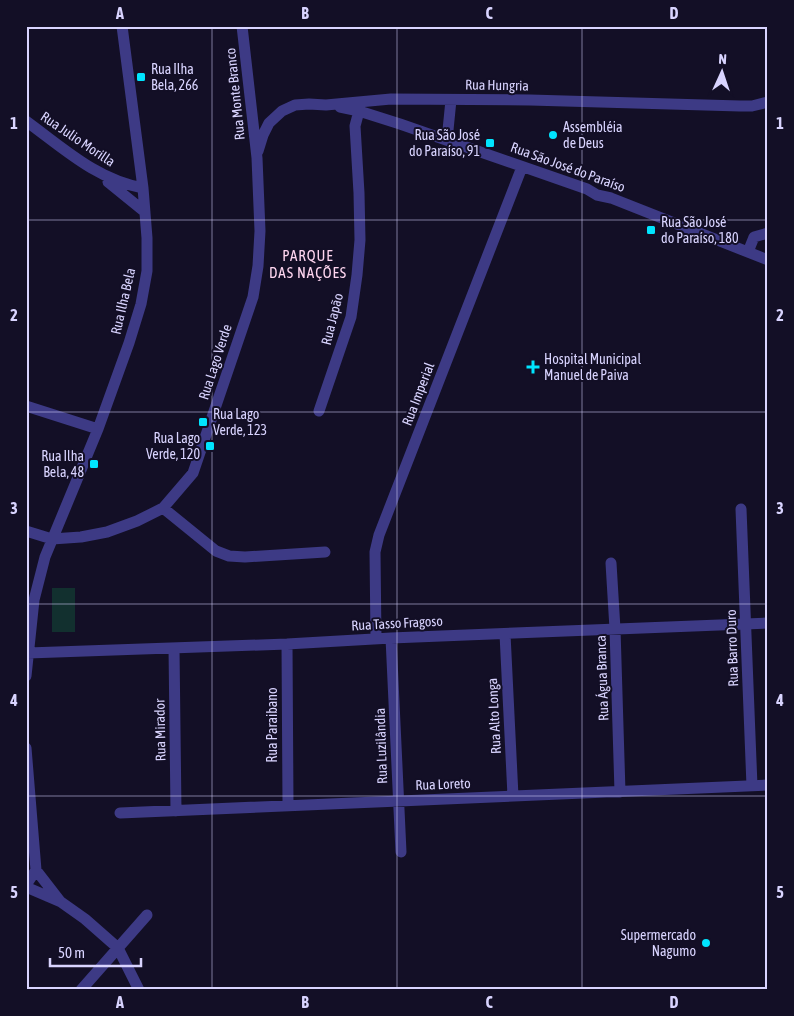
<svg xmlns="http://www.w3.org/2000/svg" width="794" height="1016" font-family="'Asap Condensed',sans-serif">
	<style>
		.garden { fill: #12302f }
		.lines { fill: none; stroke-linecap: round; stroke-linejoin: round }
		.street { stroke: #3d3a85; stroke-width: 11 }
		.grid { fill: none; stroke: #d9d4ff; stroke-width: 1; stroke-opacity: 0.55 }
		.poi-dot { fill: #00e5ff; stroke: #130f26; stroke-width: 2 }
		.labels { text-anchor: middle; dominant-baseline: central; stroke-width: 4; stroke-linejoin: round; paint-order: stroke }
		.poi-label { font-size: 14px; fill: #d9d4ff; stroke: #130f26; text-anchor: start }
		.street-label { font-size: 14px; fill: #d9d4ff; stroke: #130f26 }
		.neighbourhood-label { font-size: 15px; letter-spacing: 1px; fill: #ffd6f0; stroke: #130f26 }
		.neatline { fill: none; stroke: #d9d4ff; stroke-width: 2 }
		.grid-label { font-size: 16px; text-anchor: middle; font-weight: bold; fill: #d9d4ff }
	</style>
	<rect width="100%" height="100%" fill="#130f26"/>
	<path class="garden" d="M52 588H75V632H52Z"/>
	<g class="lines">
		<path class="street" d="M340 107 359 111 400 124 587 189 597 195 611 198 768 260
			M26 121C63 148 97 180 143 188
			M447 140 451 100
			M258 151 263 135 269 123 282 111 295 105 309 104 326 105 391 99 530 100 740 106H752L768 102
			M108 182 145 212
			M748 252 754 237 768 233
			M26 406 98 429
			M319 411 351 317 357 275 360 240 359 193 355 126 359 111
			M163 508 216 551 229 556 245 557 325 552
			M741 509 752 786
			M26 531 52 539 81 537 107 532 137 521 163 508 193 473 253 297 258 266 260 231 257 158 242 26
			M611 563 615 629 620 792
			M505 634 513 796
			M391 638 401 852
			M376 639 375 552 379 535 522 167
			M287 644 288 805
			M174 648 176 811
			M28 653 287 644 391 638 768 623
			M26 676 34 600 45 557 98 429 129 343 141 304 147 271V238L143 188 122 26
			M26 748 36 870 26 885
			M120 813 768 785
			M36 870 60 901
			M26 887 61 902 85 919 118 948 139 990
			M81 990 147 915"/>
	</g>
	<path class="grid" d="M212 26V990M397 26V990M582 26V990M26 220H768M26 412H768M26 604H768M26 796H768"/>
	<g class="poi-dot">
		<rect x="136" y="72" width="10" height="10" rx="2.5"/>
		<circle cx="553" cy="135" r="5"/>
		<rect x="485" y="138" width="10" height="10" rx="2.5"/>
		<rect x="646" y="225" width="10" height="10" rx="2.5"/>
		<path d="M530.5 359.5h5v5h5v5h-5v5h-5v-5h-5v-5h5z"/>
		<rect x="198" y="417" width="10" height="10" rx="2.5"/>
		<rect x="205" y="441" width="10" height="10" rx="2.5"/>
		<rect x="89" y="459" width="10" height="10" rx="2.5"/>
		<circle cx="706" cy="943" r="5"/>
	</g>
	<g class="labels">
		<g class="poi-label">
			<text x="151" y="69">Rua Ilha<tspan x="151" dy="16">Bela, 266</tspan></text>
			<text x="563" y="127">Assembléia<tspan x="563" dy="16">de Deus</tspan></text>
			<text x="480" y="135" text-anchor="end">Rua São José<tspan x="480" dy="16">do Paraíso, 91</tspan></text>
			<text x="661" y="222">Rua São José<tspan x="661" dy="16">do Paraíso, 180</tspan></text>
			<text x="544" y="359">Hospital Municipal<tspan x="544" dy="16">Manuel de Paiva</tspan></text>
			<text x="213" y="414">Rua Lago<tspan x="213" dy="16">Verde, 123</tspan></text>
			<text x="200" y="438" text-anchor="end">Rua Lago<tspan x="200" dy="16">Verde, 120</tspan></text>
			<text x="84" y="456" text-anchor="end">Rua Ilha<tspan x="84" dy="16">Bela, 48</tspan></text>
			<text x="696" y="935" text-anchor="end">Supermercado<tspan x="696" dy="16">Nagumo</tspan></text>
		</g>
		<g class="street-label">
			<text transform="translate(497 85) rotate(1)">Rua Hungria</text>
			<text transform="translate(235 94) rotate(-96)">Rua Monte Branco</text>
			<text transform="translate(78 139) rotate(34)">Rua Julio Morilla</text>
			<text transform="translate(568 167) rotate(20)">Rua São José do Paraíso</text>
			<text transform="translate(123 301) rotate(-77)">Rua Ilha Bela</text>
			<text transform="translate(332 319) rotate(-76)">Rua Japão</text>
			<text transform="translate(215 362) rotate(-72)">Rua Lago Verde</text>
			<text transform="translate(418 394) rotate(-69)">Rua Imperial</text>
			<text transform="translate(397 623) rotate(-3)">Rua Tasso Fragoso</text>
			<text transform="translate(732 648) rotate(-92)">Rua Barro Duro</text>
			<text transform="translate(602 678) rotate(-92)">Rua Água Branca</text>
			<text transform="translate(494 716) rotate(-93)">Rua Alto Longa</text>
			<text transform="translate(272 725) rotate(-90)">Rua Paraibano</text>
			<text transform="translate(160 730) rotate(-91)">Rua Mirador</text>
			<text transform="translate(381 746) rotate(-92)">Rua Luzilândia</text>
			<text transform="translate(443 784) rotate(-2)">Rua Loreto</text>
		</g>
		<g class="neighbourhood-label">
			<text x="308" y="255">PARQUE<tspan x="308" dy="17">DAS NAÇÕES</tspan></text>
		</g>
	</g>
	<rect width="794" height="1016" fill="none" stroke="#130f26" stroke-width="55"/>
	<g transform="translate(722 72) rotate(3)" stroke="#130f26" stroke-width="4" paint-order="stroke">
	<path d="M0-4L9 19L0 12L-9 19Z" fill="#d9d4ff"/>
	<text y="-8" font-size="14" font-weight="bold" text-anchor="middle" fill="#d9d4ff">N</text>
	</g>
	<path d="M50 958v8h91v-8" fill="none" stroke="#d9d4ff" stroke-width="2.5"/>
	<text x="58" y="958" font-size="15" fill="#d9d4ff" stroke="#130f26" stroke-width="4" paint-order="stroke">50 m</text>
	<rect x="28" y="28" width="738" height="960" class="neatline"/>
	<g class="grid-label">
		<text x="120" y="19">A</text>
		<text x="305" y="19">B</text>
		<text x="489" y="19">C</text>
		<text x="674" y="19">D</text>
		<text x="14" y="129">1</text>
		<text x="780" y="129">1</text>
		<text x="14" y="321">2</text>
		<text x="780" y="321">2</text>
		<text x="14" y="514">3</text>
		<text x="780" y="514">3</text>
		<text x="14" y="706">4</text>
		<text x="780" y="706">4</text>
		<text x="14" y="898">5</text>
		<text x="780" y="898">5</text>
		<text x="120" y="1008">A</text>
		<text x="305" y="1008">B</text>
		<text x="489" y="1008">C</text>
		<text x="674" y="1008">D</text>
	</g>
</svg>
